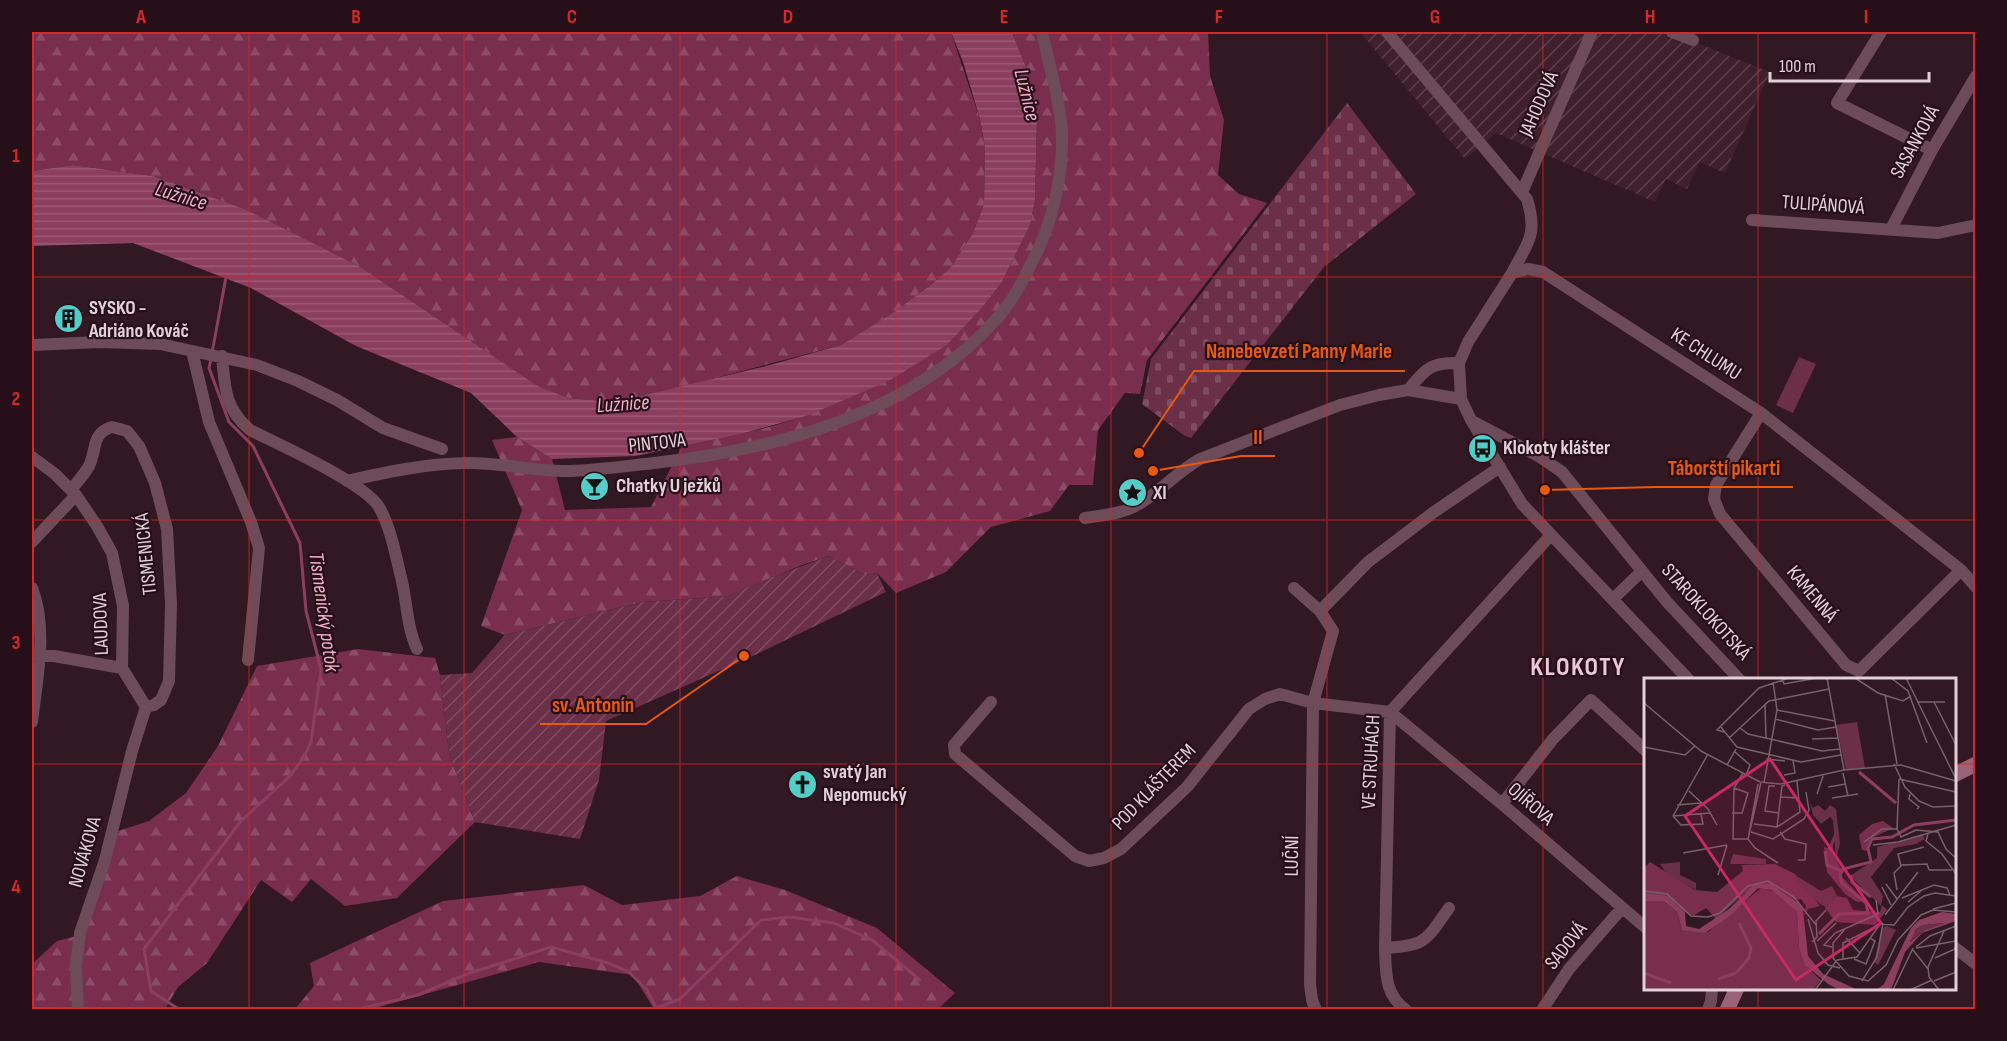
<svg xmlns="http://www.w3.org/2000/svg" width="2007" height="1041" font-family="'Sofia Sans Condensed',sans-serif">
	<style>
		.industrial { fill: url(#industrial-furrows) }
		.grass { fill: #6b2f48 }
		.forest { fill: url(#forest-firs) }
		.cemetery { fill: url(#cemetery-stones) }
		.garden { fill: url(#garden-furrows) }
		.water { fill: url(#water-rules) }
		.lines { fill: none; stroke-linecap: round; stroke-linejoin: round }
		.stream { stroke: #8c3e5f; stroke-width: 3 }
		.street { stroke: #6e4b58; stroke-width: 12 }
		.secondary { stroke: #996277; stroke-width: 15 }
		.grid { fill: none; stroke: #d62828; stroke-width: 1.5; stroke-opacity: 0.55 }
		.labels { text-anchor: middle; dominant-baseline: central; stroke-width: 4.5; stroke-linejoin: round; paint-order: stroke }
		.street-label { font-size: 20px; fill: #e3d1d7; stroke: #270f19 }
		.poi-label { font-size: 20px; font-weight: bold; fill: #e3d1d7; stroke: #270f19; text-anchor: start }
		.water-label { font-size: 21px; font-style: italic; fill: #f3afc7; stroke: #270f19 }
		.district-label { font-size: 26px; font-weight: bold; letter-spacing: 1.5px; fill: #ebc8d4; stroke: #270f19 }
		.inset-river { fill: none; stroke: #8c3e5f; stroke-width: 3 }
		.inset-road { fill: none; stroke: #78626a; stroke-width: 1.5 }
		.view { fill: #c52a67; fill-opacity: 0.15; stroke: #c52a67; stroke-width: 3 }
		.inset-edge { fill: none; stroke: #e3d1d7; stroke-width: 3 }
		.leader { fill: none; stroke: #e8590c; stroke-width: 2 }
		.callout-dot { fill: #e8590c; stroke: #270f19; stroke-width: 2 }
		.callout-label { font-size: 21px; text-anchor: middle; font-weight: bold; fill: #e8590c; stroke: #270f19; stroke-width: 4.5; stroke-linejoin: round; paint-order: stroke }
		.neatline { fill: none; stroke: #d62828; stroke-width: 2 }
		.grid-label { font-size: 20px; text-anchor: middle; font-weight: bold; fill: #d62828 }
	</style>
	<defs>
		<pattern id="industrial-furrows" width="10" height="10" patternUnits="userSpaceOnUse" patternTransform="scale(1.5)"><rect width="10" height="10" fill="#3f202c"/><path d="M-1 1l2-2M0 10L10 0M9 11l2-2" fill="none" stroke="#5b3f4a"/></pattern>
		<pattern id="forest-firs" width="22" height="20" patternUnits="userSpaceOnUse" patternTransform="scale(1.5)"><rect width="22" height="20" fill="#792e4e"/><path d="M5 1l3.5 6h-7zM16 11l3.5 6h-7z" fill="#8c4b67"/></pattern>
		<pattern id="cemetery-stones" width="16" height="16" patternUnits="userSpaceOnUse" patternTransform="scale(1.5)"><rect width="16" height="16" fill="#6b2f48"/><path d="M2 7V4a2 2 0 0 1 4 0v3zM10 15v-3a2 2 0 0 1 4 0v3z" fill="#804c62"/></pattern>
		<pattern id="garden-furrows" width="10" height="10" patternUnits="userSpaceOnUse" patternTransform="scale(1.5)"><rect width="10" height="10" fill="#6b2f48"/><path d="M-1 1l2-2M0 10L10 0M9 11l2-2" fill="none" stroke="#804c62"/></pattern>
		<pattern id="water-rules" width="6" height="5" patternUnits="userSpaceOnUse" patternTransform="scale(1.5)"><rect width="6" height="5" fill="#8c3e5f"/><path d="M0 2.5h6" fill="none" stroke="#9c5975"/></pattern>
	</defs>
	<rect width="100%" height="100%" fill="#311822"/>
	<path class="industrial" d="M1360 32H1669L1770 72 1725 173 1700 162 1687 189 1666 179 1655 202 1496 133 1465 159Z"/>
	<path class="grass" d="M1799 357 1816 364 1793 413 1776 405Z"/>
	<path class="forest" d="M32 32H951L980 119 985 147 984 204 973 233 951 267 932 284 894 312 841 345 693 384 616 402 569 398 538 386 359 266 245 209 153 176 73 165 32 171Z
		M1012 32H1208L1210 76 1224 120 1218 175 1239 194 1267 203 1147 360 1140 394 1125 393 1098 430 1093 485H1069L1050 511 991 527 946 572 896 593 877 573 865 575 829 556 802 565 729 596 643 602 505 635 481 626 522 510 492 440 517 437 552 459 565 510 651 507 682 446C731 436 783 427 829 406L947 345 982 308 1002 282 1030 225 1035 200 1037 117 1026 67Z
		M358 649 435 658 440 675 449 754 475 822 397 898 345 906 311 879 292 902 261 880 207 963 178 987 165 1009H32V964L57 941 84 934 118 831 149 821 186 793 218 746 257 666Z
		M737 876 785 890 877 928 955 993 938 1009H654L633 975 539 962 372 1009H295L314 986 310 963 443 901 584 885 622 905 700 896Z"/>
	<path class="cemetery" d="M1347 103 1416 194 1324 267 1191 438 1185 436 1142 404 1151 359Z"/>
	<path class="garden" d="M829 556 865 575 877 573 886 592 757 654 606 721 599 780 580 839 475 822 449 754 440 675 472 673 505 635 643 602 729 596 759 582Z"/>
	<path class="water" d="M951 32H1012L1026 67 1037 117 1035 200 1030 225 1002 282 982 308 947 345 890 380 809 415 741 434 635 456 552 459 517 437 471 393 356 346 251 288 133 243 32 246V171L73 165 153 176 245 209 359 266 538 386 569 398 616 402 770 365 841 345 894 312 932 284 951 267 973 233 984 204 985 147 980 119 963 62Z"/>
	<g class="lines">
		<path class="stream" d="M212 353 226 277
			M657 1008 680 999 761 920 789 917 834 923 872 940 920 980
			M180 1010 151 991 144 949 241 821 289 777 304 757 311 742 321 669 306 611 300 543 253 446 229 422 209 368 211 359
			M354 1010 418 995 467 974 551 947 608 963 629 972 647 990 657 1010"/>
		<path class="street" d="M1387 32 1527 199C1538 235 1528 242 1512 273
			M1672 32 1693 40
			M1881 32 1837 103 1932 150
			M1522 192 1592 32
			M1752 220 1938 233 1976 225
			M1891 229 1932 150 1976 76
			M32 345 100 342 160 344 257 365 298 381 337 400 383 428 442 449
			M192 351 209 422 251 522 259 548 248 660
			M222 356C225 387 224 408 250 430 278 444 365 483 379 507 390 526 395 552 400 573 407 598 406 625 417 649
			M1408 390C1426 369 1430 362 1459 363
			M1761 413 1716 485 1714 499 1720 514 1846 665 1859 671 1961 570
			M1472 421 1540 457 1562 472 1667 602 1740 680
			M32 457 55 474 76 495 97 526 112 553 123 606 122 668 146 707
			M347 481C387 472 424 464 465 463 500 462 535 472 570 471 598 470 626 466 654 463 778 449 915 414 1000 315 1012 301 1023 281 1031 264 1052 225 1063 179 1062 134 1060 100 1049 65 1042 32
			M71 490C77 482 84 475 89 466 97 450 91 433 112 427L127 431 139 446 155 483 167 529 171 604 169 681 161 700 154 705 146 707
			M1085 518C1103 515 1123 514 1139 504 1161 491 1177 472 1200 459L1340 405 1379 395 1408 390 1461 399
			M32 542 76 495
			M32 588C48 630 37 678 32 722
			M1294 588 1320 611
			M1613 599 1642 571
			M33 655 54 656 122 668
			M1689 680 1522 504 1471 420 1461 399 1459 363 1468 342 1512 273 1528 269 1543 272 1761 413 1961 570 1976 587
			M991 702 954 745 955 754 1075 856 1089 861 1104 858 1121 849 1187 787 1249 709 1265 699 1280 694 1313 703 1390 712
			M1390 712 1502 804 1646 928
			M1502 804 1553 739 1591 700 1646 751
			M1954 947 1976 964
			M1385 948C1427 946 1426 940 1449 908
			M78 1010 76 966 80 933 105 860 132 751 146 707
			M1316 1010 1312 1000 1310 984 1313 703 1333 631 1320 611 1368 562 1434 512 1500 467
			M1406 1010C1384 994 1386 972 1385 948L1390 712 1551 535
			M1542 1010 1569 969 1622 908
			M1708 1010 1711 1001 1712 988"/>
		<path class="secondary" d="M1954 775 1976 764
			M1727 1010 1737 988"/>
	</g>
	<path class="grid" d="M249 32V1010M464 32V1010M680 32V1010M896 32V1010M1111 32V1010M1327 32V1010M1543 32V1010M1758 32V680M32 277H1976M32 520H1976M32 764H1646M1954 764H1976M1758 988V1010"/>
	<defs>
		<symbol id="building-disc" viewBox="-11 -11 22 22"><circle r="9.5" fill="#54cdc8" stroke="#270f19"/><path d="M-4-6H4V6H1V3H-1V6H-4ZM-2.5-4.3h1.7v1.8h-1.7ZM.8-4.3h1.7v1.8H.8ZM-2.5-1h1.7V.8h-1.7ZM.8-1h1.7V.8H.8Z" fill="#111"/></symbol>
		<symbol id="bus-disc" viewBox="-11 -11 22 22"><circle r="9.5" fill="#54cdc8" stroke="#270f19"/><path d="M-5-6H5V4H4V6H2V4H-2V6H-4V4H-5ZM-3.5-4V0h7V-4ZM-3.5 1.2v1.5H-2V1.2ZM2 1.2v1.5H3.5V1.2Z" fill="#111"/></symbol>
		<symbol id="bar-disc" viewBox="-11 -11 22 22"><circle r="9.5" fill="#54cdc8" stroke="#270f19"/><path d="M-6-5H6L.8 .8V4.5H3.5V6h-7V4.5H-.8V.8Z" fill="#111"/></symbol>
		<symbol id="sight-disc" viewBox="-11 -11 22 22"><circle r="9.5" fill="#54cdc8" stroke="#270f19"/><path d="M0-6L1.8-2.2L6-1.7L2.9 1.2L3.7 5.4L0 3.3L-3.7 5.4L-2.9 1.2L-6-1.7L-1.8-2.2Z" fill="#111"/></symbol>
		<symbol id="church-disc" viewBox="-11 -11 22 22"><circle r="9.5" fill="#54cdc8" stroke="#270f19"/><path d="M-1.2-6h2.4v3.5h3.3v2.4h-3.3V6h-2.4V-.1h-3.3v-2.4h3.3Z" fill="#111"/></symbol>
	</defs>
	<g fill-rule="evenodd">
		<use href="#building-disc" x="52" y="302" width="33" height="33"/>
		<use href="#bus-disc" x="1466" y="432" width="33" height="33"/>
		<use href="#bar-disc" x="578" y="470" width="33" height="33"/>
		<use href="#sight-disc" x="1116" y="476" width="33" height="33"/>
		<use href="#church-disc" x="786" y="768" width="33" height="33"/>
	</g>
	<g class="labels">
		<g class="street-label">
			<text transform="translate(1539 104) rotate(-66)">JAHODOVÁ</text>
			<text transform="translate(1915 142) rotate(-61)">SASANKOVÁ</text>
			<text transform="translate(1823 205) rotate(4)">TULIPÁNOVÁ</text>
			<text transform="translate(1706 354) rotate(33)">KE CHLUMU</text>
			<text transform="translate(657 443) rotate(-6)">PINTOVA</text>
			<text transform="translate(146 554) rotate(-96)">TISMENICKÁ</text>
			<text transform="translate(1812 594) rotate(50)">KAMENNÁ</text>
			<text transform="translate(1706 612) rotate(48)">STAROKLOKOTSKÁ</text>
			<text transform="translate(101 624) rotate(-92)">LAUDOVA</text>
			<text transform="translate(1371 762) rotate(-87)">VE STRUHÁCH</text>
			<text transform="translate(1154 787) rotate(-46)">POD KLÁŠTEREM</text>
			<text transform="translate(1531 804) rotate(41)">OJÍŘOVA</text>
			<text transform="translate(85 852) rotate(-74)">NOVÁKOVA</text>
			<text transform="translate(1292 856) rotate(-89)">LUČNÍ</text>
			<text transform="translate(1566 946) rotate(-51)">SADOVÁ</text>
		</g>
		<g class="poi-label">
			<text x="89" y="308">SYSKO -<tspan x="89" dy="23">Adriáno Kováč</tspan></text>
			<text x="1503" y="448">Klokoty klášter</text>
			<text x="616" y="486">Chatky U ježků</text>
			<text x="1153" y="493">XI</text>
			<text x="823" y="772">svatý Jan<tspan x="823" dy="23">Nepomucký</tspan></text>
		</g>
		<g class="water-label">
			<text transform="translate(1027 95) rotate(76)">Lužnice</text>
			<text transform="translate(181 196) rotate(17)">Lužnice</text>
			<text transform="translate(623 404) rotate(-4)">Lužnice</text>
			<text transform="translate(324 612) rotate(82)">Tismenický potok</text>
		</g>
		<g class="district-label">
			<text x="1578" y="667">KLOKOTY</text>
		</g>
	</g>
	<g transform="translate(1644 678)">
		<rect width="312" height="312" fill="#311822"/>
		<path d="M166 124 169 130 174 127 181 133 186 127 192 131 196 165 192 182 189 142 186 139 177 146 169 137ZM302 245 281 252 265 264 272 251 279 247Z" fill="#6b2f48"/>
		<path d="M239 143 249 150 228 160 223 173 218 172 215 157 228 146ZM192 152V161L189 167V176L198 192 196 197 221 223 213 224 201 216 183 194 180 169 184 170ZM6 184 51 212 73 214 99 193 98 187 131 186 151 196 176 228 164 231 160 238 162 228 157 221 150 222 128 206 101 215 72 241 62 230 49 238 0 215V190ZM117 210 133 214 153 234 155 270 166 292 177 302 169 312H0V223H20L33 234 37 249 64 254ZM193 218 203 220 209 232 236 234 238 227 243 232 231 247 192 244 181 230Z" fill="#792e4e"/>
		<path d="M89 176 122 181V186H86Z" fill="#6b2f48"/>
		<path d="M213 44 221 90 202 92 192 47ZM279 157 281 161 272 166 250 170 227 199 239 218 237 228 206 198 233 180V169ZM243 248 252 252 234 287 230 284 238 250Z" fill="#6b2f48"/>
		<path d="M36 184V197L52 205V212L23 196 16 186ZM151 197 177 213 188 208 193 218 182 229 176 226 151 204Z" fill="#6b2f48"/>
		<path d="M111 206H128L154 225 159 232 164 278 179 296 214 312H195L184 306 161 287 155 270 153 234 128 212 114 210 86 238 61 255 38 252 33 234 20 223H0V215L24 218 41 235 42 248 55 251 85 231ZM298 234 312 236V243L278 255 261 274 247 312H232L240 306 267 250 275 242ZM301 245 281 252 266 264 272 251 279 247Z" fill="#8c3e5f" fill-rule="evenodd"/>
		<path class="inset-river" d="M215 94 252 125M181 173 183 187 198 193M206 197 208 204 227 219M175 256 195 236 224 235 222 225 198 205 196 197 199 191 227 184 224 170 228 161 248 159 270 147 312 142M0 295 27 305M74 301 92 295 105 280 107 270 95 245"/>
		<path class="inset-road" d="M183 0 200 92M211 0 234 15 259 23 267 18M247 0 264 13 283 65M262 0 312 101M138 1 140 6 173 0M241 16 253 86M273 24H301M290 24 312 67M0 25 57 73 116 104 137 106 200 92M121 27 122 60M133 32 191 43M131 41 174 52 192 49M76 48 93 69 157 84 197 77M96 50 104 56 178 73 196 71M80 54 73 52 115 10 145 0M85 60 125 23 185 11M168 61 194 60M0 69 41 77 51 68M90 73 106 87 102 97M122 81 141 83M250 86 261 109 275 123 289 129 312 128M83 87 92 71M200 92 257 87 312 103M99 95 90 110 89 161H104M199 95 204 118M140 97 151 95 149 82M255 101 253 151 257 159 272 152 294 154 302 171 312 180M255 101 312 114M120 105 133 32 129 4M131 108H125L121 133 135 135M184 109 202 106M45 113 64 131 73 147M173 116 179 98M266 116 265 121 275 129 273 131M136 119 155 120M188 120 214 116M33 127 57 125M88 135H98L104 115 90 110M29 138 64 76M29 138 37 147 59 146 57 136M29 138 66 135M110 146 133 149 156 134 153 103M133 149 138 108 141 107M107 154 129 161 160 141 165 132 162 114M136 154 141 161 162 166 161 182H154M105 156 114 106M284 156 282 163 298 176 312 196M104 161 117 104M104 161 111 170 134 185M220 164 238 151H253M229 167 254 164 312 147M39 175 83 167M257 188 254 176 280 169M285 192H308M74 197 83 167M242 206 253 221M238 209 247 227M253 212 250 195 258 187 283 186 285 192M0 213 23 216 47 238 64 239 76 235 104 208 124 203 150 219 172 247M258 220 290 207 303 210 306 217M264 224 278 212M289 231 312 225M241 237 274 194M164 241 174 275 184 287 196 290M201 251 189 265V280L205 298 224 303 242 287 254 262 277 237 289 232 312 234M202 260 216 275M173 263 192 245M168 264 173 259 172 243 182 232M188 269 180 267 191 255 234 236 232 222M272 269 286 258 312 248M272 270 312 263M269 272 284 291M291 280 311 271 312 266M199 281V265L235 247M210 281 222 286 231 263 226 260M218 303 233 279 239 245M290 303 312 294M171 312 193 282 213 279 236 246 250 247 264 229 280 218 291 215 312 218M249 312 269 270M266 312 288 302M295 312 285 299 284 289 300 253"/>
		<path class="view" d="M126 81 237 245 152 302 41 138Z"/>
		<rect width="312" height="312" class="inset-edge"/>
	</g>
	<path class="leader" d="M1139 453L1194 371H1405M1153 471L1241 456H1275M1545 490L1656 487H1793M744 656L646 724H540"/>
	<g class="callout-dot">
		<circle cx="1139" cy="453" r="6"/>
		<circle cx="1153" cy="471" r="6"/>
		<circle cx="1545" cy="490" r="6"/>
		<circle cx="744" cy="656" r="6"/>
	</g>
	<g class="callout-label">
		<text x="1299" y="358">Nanebevzetí Panny Marie</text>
		<text x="1258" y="444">II</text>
		<text x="1724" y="475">Táborští pikarti</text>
		<text x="593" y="712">sv. Antonín</text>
	</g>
	<rect width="2007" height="1041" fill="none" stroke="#270f19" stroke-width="66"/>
	<path d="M1770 72v9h159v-9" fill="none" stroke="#e3d1d7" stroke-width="3"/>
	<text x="1779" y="72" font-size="18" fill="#e3d1d7" stroke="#270f19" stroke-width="4.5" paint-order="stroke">100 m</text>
	<rect x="33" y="33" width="1941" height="975" class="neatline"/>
	<g class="grid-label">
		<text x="141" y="23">A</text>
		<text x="356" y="23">B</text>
		<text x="572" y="23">C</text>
		<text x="788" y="23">D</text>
		<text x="1004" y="23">E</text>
		<text x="1219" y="23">F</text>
		<text x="1435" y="23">G</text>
		<text x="1650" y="23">H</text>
		<text x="1866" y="23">I</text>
		<text x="16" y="162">1</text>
		<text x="16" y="405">2</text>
		<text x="16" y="649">3</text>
		<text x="16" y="893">4</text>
	</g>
</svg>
